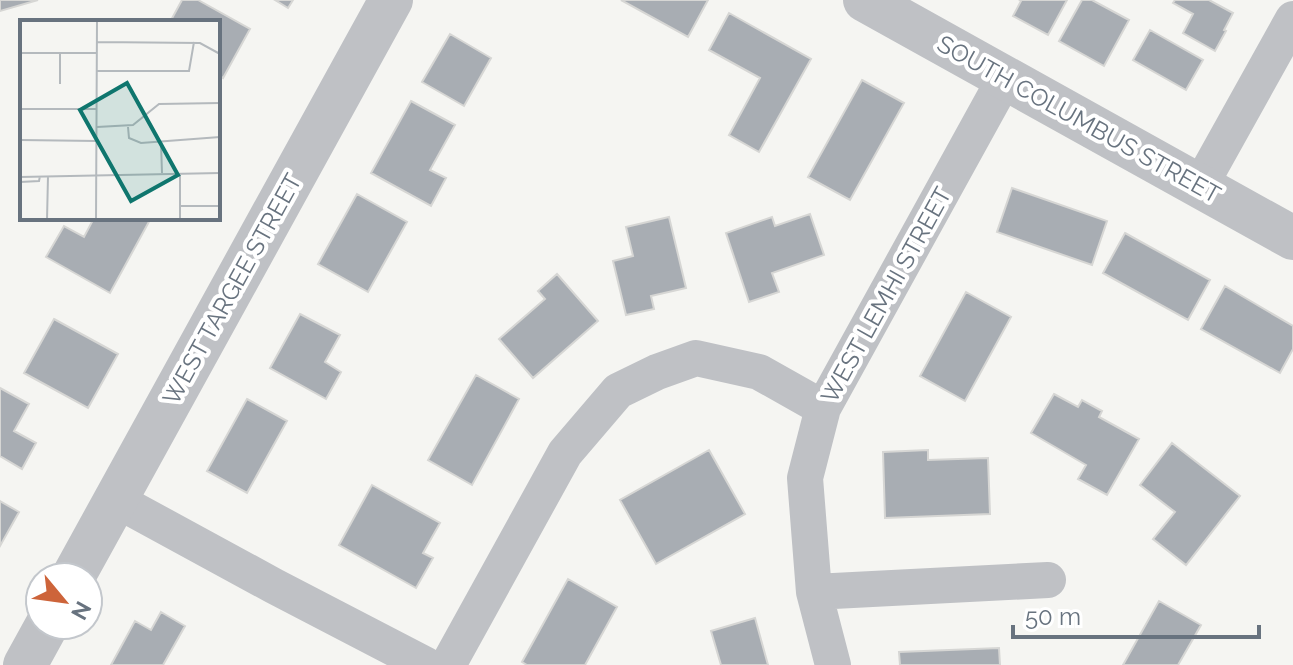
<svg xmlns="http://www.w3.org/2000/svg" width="1293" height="665" font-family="Raleway,sans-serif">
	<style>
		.building { fill: #a8adb3; stroke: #d6d6d4; stroke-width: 2 }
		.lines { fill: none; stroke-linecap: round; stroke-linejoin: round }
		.minor { stroke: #bfc1c5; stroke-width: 36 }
		.tertiary { stroke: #bfc1c5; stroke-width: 44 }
		.labels { text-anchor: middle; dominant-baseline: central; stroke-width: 8; stroke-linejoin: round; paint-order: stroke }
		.street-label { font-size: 24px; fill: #68737f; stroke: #fff }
		.inset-road { fill: none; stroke: #b4b9bd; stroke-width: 2 }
		.view { fill: #0f766e; fill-opacity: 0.15; stroke: #0f766e; stroke-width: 4 }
		.inset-edge { fill: none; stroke: #68737f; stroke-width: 4 }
	</style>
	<rect width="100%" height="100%" fill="#f5f5f2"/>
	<path class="building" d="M0 0H38L0 11Z
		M182 0H198L250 29 223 78 218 75V22H170Z
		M275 0H293L288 8Z
		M621 0H708L688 37Z
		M1019 0H1067L1048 35 1013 16 1021 1Z
		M1082 0H1092L1129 20 1104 66 1059 41Z
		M1175 0H1209L1233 13 1224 30 1226 31 1215 51 1183 33 1193 14 1173 3Z
		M729 13 811 59 759 152 729 135 760 78 709 50Z
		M1150 30 1203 60 1186 90 1133 60Z
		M450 34 491 58 464 106 422 82Z
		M862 80 904 103 850 200 808 177Z
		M411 101 455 125 430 170 446 178 431 206 371 173Z
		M1012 188 1107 221 1092 265 997 232Z
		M357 194 407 222 368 292 318 264Z
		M810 214 824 255 772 273 779 292 749 302 726 233 772 217 775 226Z
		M669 217 686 288 651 296 654 309 626 315 613 261 633 256 626 227Z
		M94 218H151L110 293 46 257 64 226 84 237Z
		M1125 233 1210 280 1188 320 1103 273Z
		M557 274 598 321 533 378 499 339 545 299 538 291Z
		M1225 286 1293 326V349L1280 373 1201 329Z
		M966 292 1011 317 965 401 920 376Z
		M300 314 340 335 325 362 341 372 326 399 270 368Z
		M54 319 118 354 88 408 24 373Z
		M476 375 519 399 472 485 428 460Z
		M0 388 29 404 14 431 36 443 22 469 0 456Z
		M1054 394 1078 407 1082 400 1102 411 1099 417 1139 439 1107 495 1078 479 1086 465 1031 433Z
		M247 399 287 421 247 493 207 471Z
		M1172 443 1240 496 1186 565 1153 539 1175 512 1140 485Z
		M709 450 745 514 656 564 620 500Z
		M928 450V460L988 458 990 514 885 518 883 452Z
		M372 485 440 523 423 553 433 558 416 588 339 545Z
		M0 501 19 512 0 546Z
		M568 579 617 607 585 665H527L522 662Z
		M1159 601 1201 625 1178 665H1123Z
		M161 612 185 626 163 665H111L135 621 151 630Z
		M755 618 768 665H721L711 631Z
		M999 648 1000 665H900L899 652Z"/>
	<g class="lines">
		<path class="minor" d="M1200 186 1293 19
			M116 500 274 586 426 665
			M814 592 1048 580
			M448 665 565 453 618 391 657 372 696 358 759 372 823 408
			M833 665 814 592 805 478 823 408 1005 78"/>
		<path class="tertiary" d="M865 0 1293 238
			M73 577 391 0
			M25 665 47 625"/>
	</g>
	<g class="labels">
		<g class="street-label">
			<text transform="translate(1079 119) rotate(29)">SOUTH COLUMBUS STREET</text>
			<text transform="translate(232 289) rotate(-61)">WEST TARGEE STREET</text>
			<text transform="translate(886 295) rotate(-61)">WEST LEMHI STREET</text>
		</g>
	</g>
	<g transform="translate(20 20)">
		<rect width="200" height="200" fill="#f5f5f2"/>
		<path class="inset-road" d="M77 22 180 23 200 34M0 33H77M40 33V64M77 51H169L174 22M0 89H77M77 107 113 105 139 84 200 83M108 107 109 118 121 123 200 117M0 120 77 121M141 123 142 153M160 153V200M0 157 200 153M0 162 19 161 20 156M160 186H200M27 200 28 156M76 200 77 0"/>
		<path class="view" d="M107 63 158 155 111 181 60 90Z"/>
		<rect width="200" height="200" class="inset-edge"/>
	</g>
	<g transform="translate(64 601) rotate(119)"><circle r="38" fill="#ffffff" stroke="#c3c7cc" stroke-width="2"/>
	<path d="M0-6L14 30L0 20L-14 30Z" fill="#cd643a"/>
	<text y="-12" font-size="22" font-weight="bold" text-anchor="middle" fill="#68737f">N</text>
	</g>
	<path d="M1013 625v12h246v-12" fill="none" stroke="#68737f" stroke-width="4"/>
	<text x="1025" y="625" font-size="24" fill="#68737f" stroke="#ffffff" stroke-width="6" paint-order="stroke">50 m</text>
</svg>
